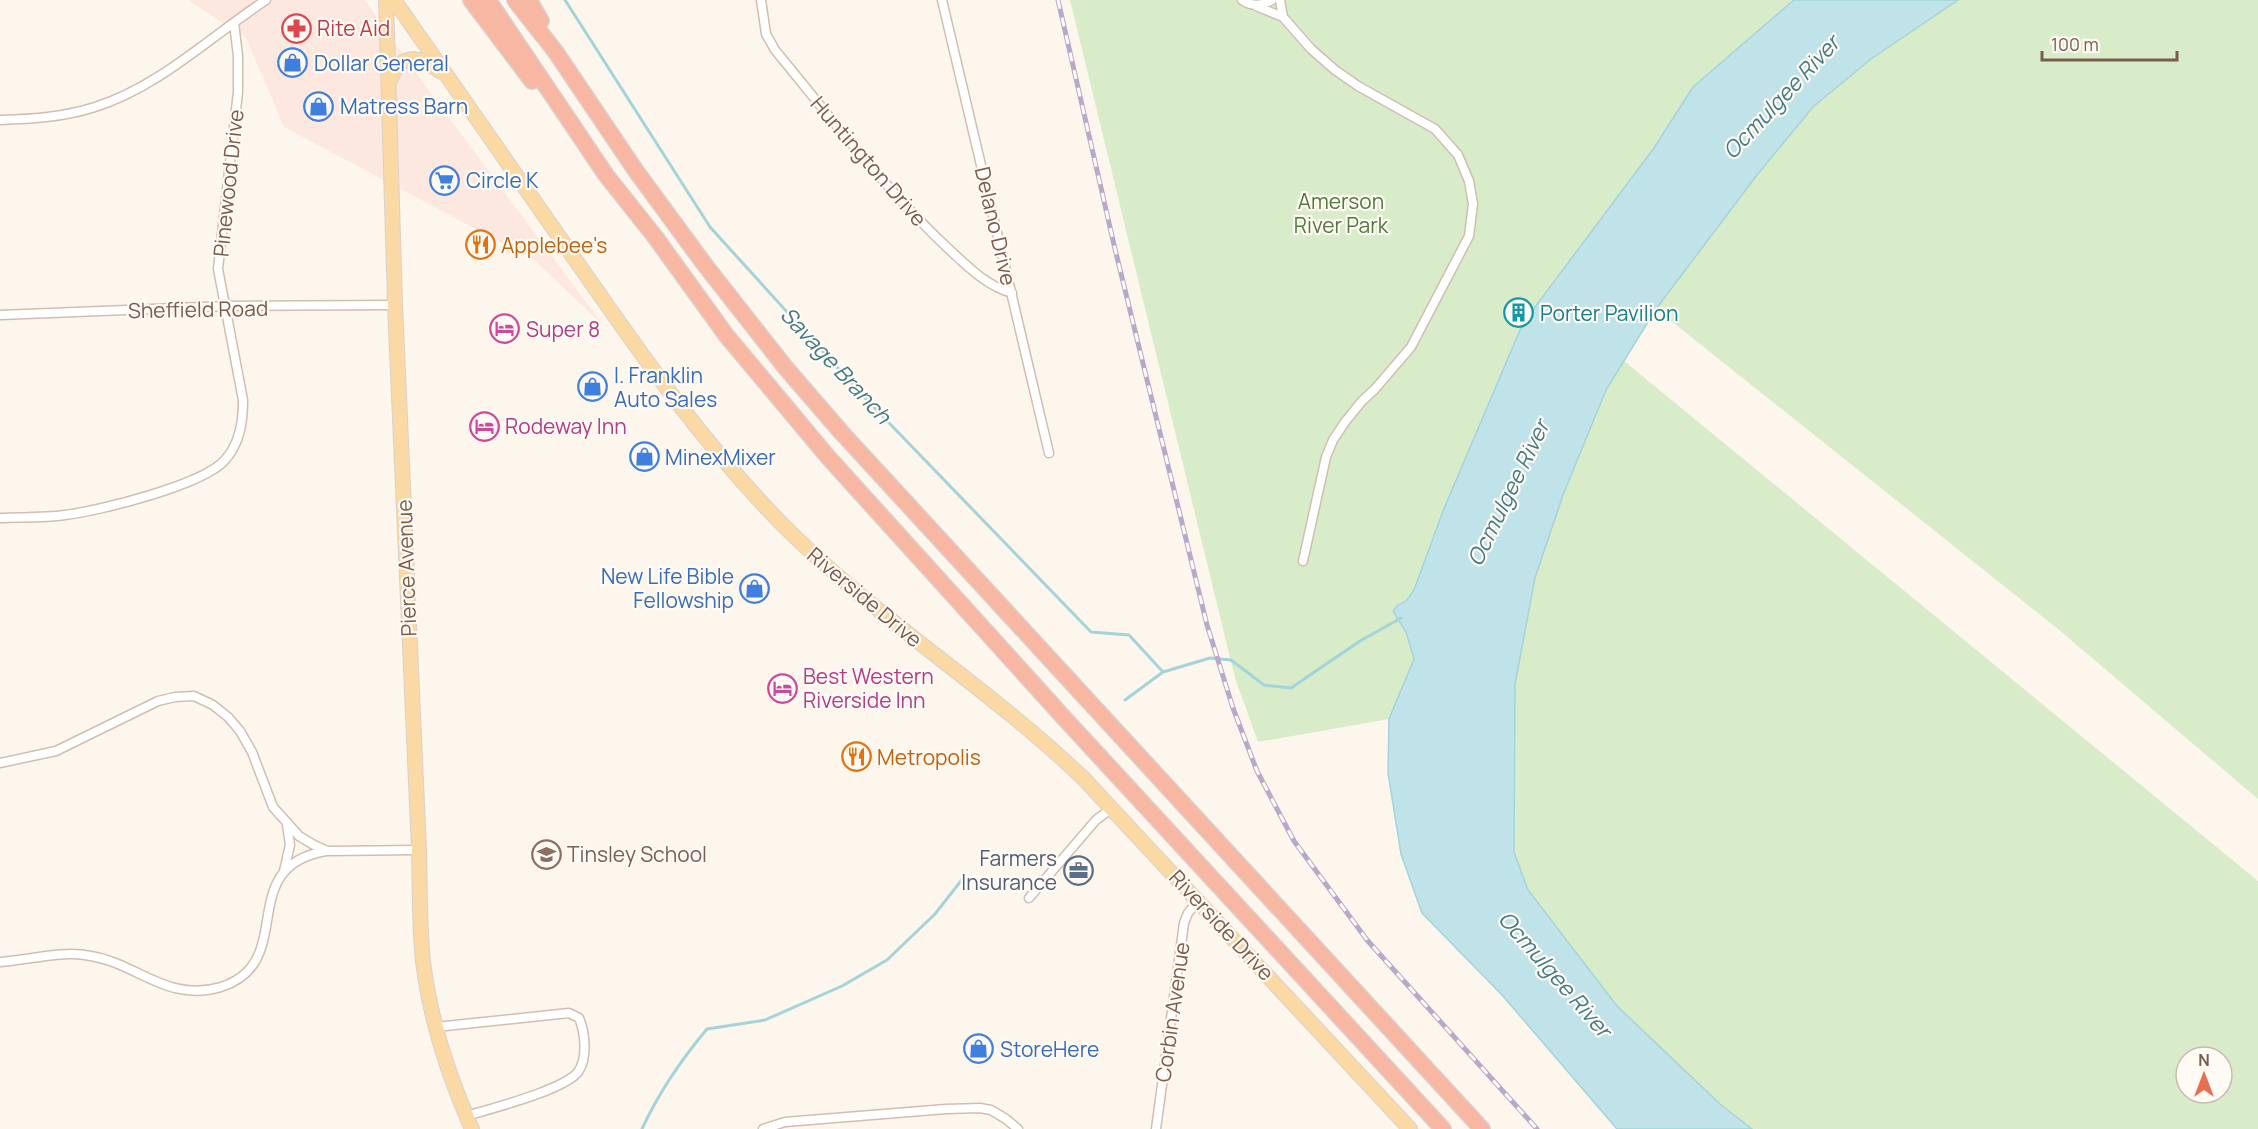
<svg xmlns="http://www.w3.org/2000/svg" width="2258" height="1129" font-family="Manrope,sans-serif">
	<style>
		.commercial { fill: #fde8e0 }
		.green { fill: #d8ecc9; fill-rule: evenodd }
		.water { fill: #bfe3e8; stroke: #a5d3da; stroke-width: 1.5 }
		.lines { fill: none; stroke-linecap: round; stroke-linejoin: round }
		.stream { stroke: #a5d3da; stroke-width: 3 }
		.minor-casing { stroke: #d1beb0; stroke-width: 11 }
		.primary-casing { stroke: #dad1cd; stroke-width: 16 }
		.motorway-casing { stroke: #dad1cd; stroke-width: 18 }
		.minor { stroke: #fff; stroke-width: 8 }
		.primary { stroke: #fbd9a5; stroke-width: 14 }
		.motorway { stroke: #f7b7a3; stroke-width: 15 }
		.rail-casing { stroke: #b9a8c9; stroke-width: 5 }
		.rail { stroke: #fffaf3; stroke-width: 3; stroke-dasharray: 9; stroke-linecap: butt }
		.labels { text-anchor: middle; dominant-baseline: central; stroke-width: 4.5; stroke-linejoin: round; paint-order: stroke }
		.health-label { font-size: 21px; fill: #be3a42; stroke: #fffaf3; text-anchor: start }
		.shop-label { font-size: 21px; fill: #366cbe; stroke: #fffaf3; text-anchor: start }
		.street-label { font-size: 21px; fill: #7a5c4d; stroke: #fffaf3 }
		.park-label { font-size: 21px; fill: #537a41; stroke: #fffaf3 }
		.food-label { font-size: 21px; fill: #c56008; stroke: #fffaf3; text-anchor: start }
		.culture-label { font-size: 21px; fill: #0d838f; stroke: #fffaf3; text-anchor: start }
		.hotel-label { font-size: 21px; fill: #b23c85; stroke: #fffaf3; text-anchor: start }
		.education-label { font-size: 21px; fill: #785e54; stroke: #fffaf3; text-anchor: start }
		.service-label { font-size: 21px; fill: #4e5e75; stroke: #fffaf3; text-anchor: end }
		.water-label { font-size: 22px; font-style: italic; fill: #437c86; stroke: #fffaf3 }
	</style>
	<rect width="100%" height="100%" fill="#fdf6ec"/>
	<path class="commercial" d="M188 0H365L429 91 604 326 534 260 284 127 246 38Z"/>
	<path class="green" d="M1070 0H1794L1693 87 1654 148 1523 323 1443 511 1414 590 1406 601 1398 605 1393 611 1406 632 1414 659 1389 719 1258 742 1235 678Z
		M1958 0H2258V799L2058 629 1656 309 1757 175 1813 107 1871 59Z
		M1624 361 2258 881V1129H1752L1720 1104 1617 1006 1528 890 1514 852 1515 684 1535 578 1563 495 1606 390ZM2186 1057H2222V1093H2186Z"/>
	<path class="water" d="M1794 0H1958L1871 59 1813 107 1757 175 1656 309 1606 390 1563 495 1535 578 1515 684 1514 852 1528 890 1617 1006 1720 1104 1752 1129H1617L1502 995 1422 913 1401 854 1388 773 1389 719 1414 659 1406 632 1393 611 1398 605 1406 601 1414 590 1443 511 1523 323 1654 148 1693 87Z"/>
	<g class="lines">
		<path class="stream" d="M565 0 710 227 865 398 1091 632 1129 635 1163 672
			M1125 700 1163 672 1210 658 1231 660 1264 685 1291 688 1360 641 1401 618
			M642 1129C659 1092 681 1060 707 1029L765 1020 842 986 887 960 935 914 964 877"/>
		<defs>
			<path id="minor" d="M761 0 766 34 775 50C832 119 887 192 953 253 970 269 989 287 1012 293
				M942 0 1049 453
				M1242 0C1252 7 1262 6 1272 0
				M1280 0 1283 17
				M1256 6 1283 17 1311 49 1335 70 1358 86 1435 129 1458 155 1469 181 1473 204 1469 236 1411 347 1375 389 1362 401 1345 422 1333 440 1326 457 1303 561
				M0 120C33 119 64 117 95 107 159 87 211 36 266 0
				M0 315 227 306 395 305
				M0 518C21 517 43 518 65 515 99 511 203 485 225 460 240 443 243 422 243 400L218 269 238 92V56L234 23
				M0 763 56 751 158 701 175 697 194 696 213 705 228 717 240 731 252 752 273 807 299 836 314 845 327 851 419 850
				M284 871 290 845 287 825
				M1029 898 1096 820 1112 808
				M0 962C29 960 62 950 91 956 138 964 168 1003 221 987 299 962 233 867 326 851
				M436 1027 569 1013 579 1018C585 1032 588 1058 578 1072 564 1090 490 1109 466 1116
				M763 1129 785 1122 946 1109 980 1108 991 1110 1006 1119 1018 1129
				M1156 1129 1184 923 1188 913 1199 900"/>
			<path id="primary" d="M386 0 395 305 419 850C420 887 419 924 423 961 430 1020 448 1075 472 1129
				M394 0C456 89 518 178 581 268 643 357 705 446 782 524 875 618 988 687 1083 778L1410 1129
				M390 80C403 50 419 57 441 72"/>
			<path id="motorway" d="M471 0 532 81
				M488 0 606 175 656 238 726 335 828 457 1066 720 1443 1129
				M515 0 555 51 636 171 705 265 785 367 842 433 1482 1129
				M529 0 541 21"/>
		</defs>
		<use href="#minor" class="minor-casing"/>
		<use href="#primary" class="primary-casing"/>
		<use href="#motorway" class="motorway-casing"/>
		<use href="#minor" class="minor"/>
		<use href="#primary" class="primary"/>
		<use href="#motorway" class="motorway"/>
		<defs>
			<path id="rail" d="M1058 0 1115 249 1207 625 1233 708 1257 771 1294 841 1367 940 1537 1129"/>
		</defs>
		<use href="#rail" class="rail-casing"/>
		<use href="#rail" class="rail"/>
	</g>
	<defs>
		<symbol id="pharmacy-ring" viewBox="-11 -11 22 22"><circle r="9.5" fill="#fffaf3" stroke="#e0444e" stroke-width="1.5"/><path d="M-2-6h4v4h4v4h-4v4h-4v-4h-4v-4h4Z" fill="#e0444e"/></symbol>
		<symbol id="shop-ring" viewBox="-11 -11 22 22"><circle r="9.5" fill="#fffaf3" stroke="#3f7fe0" stroke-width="1.5"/><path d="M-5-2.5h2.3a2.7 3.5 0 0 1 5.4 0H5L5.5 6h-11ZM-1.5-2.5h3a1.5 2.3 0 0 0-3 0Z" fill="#3f7fe0"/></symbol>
		<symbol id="supermarket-ring" viewBox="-11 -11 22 22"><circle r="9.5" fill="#fffaf3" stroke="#3f7fe0" stroke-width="1.5"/><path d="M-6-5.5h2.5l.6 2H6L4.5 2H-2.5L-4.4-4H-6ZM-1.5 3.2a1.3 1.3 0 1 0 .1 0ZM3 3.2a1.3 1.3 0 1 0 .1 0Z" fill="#3f7fe0"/></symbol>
		<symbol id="restaurant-ring" viewBox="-11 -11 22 22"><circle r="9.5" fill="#fffaf3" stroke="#e8710a" stroke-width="1.5"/><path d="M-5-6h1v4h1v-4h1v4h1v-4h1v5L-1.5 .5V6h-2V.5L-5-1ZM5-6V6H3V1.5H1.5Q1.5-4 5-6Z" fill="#e8710a"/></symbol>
		<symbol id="building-ring" viewBox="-11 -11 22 22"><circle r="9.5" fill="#fffaf3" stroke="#0f9aa8" stroke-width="1.5"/><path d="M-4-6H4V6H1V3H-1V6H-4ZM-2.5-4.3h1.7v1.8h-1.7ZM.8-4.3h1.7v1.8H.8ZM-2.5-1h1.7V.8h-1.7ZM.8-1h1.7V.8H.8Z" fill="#0f9aa8"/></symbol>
		<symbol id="hotel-ring" viewBox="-11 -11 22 22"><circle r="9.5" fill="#fffaf3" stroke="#d1479c" stroke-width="1.5"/><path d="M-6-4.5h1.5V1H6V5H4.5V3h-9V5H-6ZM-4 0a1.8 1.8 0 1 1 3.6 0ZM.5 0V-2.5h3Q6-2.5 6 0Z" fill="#d1479c"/></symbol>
		<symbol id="school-ring" viewBox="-11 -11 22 22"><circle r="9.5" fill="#fffaf3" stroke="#8d6e63" stroke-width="1.5"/><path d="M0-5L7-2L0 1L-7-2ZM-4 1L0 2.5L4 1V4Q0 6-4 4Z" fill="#8d6e63"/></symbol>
		<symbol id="office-ring" viewBox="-11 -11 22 22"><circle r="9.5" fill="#fffaf3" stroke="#5c6f8a" stroke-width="1.5"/><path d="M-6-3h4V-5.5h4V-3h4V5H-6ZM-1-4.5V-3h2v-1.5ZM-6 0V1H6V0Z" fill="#5c6f8a"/></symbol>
	</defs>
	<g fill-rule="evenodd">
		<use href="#pharmacy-ring" x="280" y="12" width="33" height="33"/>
		<use href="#shop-ring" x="276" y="46" width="33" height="33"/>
		<use href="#shop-ring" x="302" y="90" width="33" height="33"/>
		<use href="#supermarket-ring" x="428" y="164" width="33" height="33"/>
		<use href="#restaurant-ring" x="464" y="228" width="33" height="33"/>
		<use href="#building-ring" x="1502" y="296" width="33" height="33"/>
		<use href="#hotel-ring" x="488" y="312" width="33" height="33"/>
		<use href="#shop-ring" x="576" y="370" width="33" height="33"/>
		<use href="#hotel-ring" x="468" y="410" width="33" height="33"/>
		<use href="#shop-ring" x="628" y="440" width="33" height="33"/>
		<use href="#shop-ring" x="738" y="572" width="33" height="33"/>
		<use href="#hotel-ring" x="766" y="672" width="33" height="33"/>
		<use href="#restaurant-ring" x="840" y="740" width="33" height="33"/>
		<use href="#school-ring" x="530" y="838" width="33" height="33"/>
		<use href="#office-ring" x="1062" y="854" width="33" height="33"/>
		<use href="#shop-ring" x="962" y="1032" width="33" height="33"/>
	</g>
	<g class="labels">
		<g class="health-label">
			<text x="317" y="28">Rite Aid</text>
		</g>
		<g class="shop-label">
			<text x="314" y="63">Dollar General</text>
			<text x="340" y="106">Matress Barn</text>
			<text x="466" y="180">Circle K</text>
			<text x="614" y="375">I. Franklin<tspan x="614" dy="24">Auto Sales</tspan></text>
			<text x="665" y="457">MinexMixer</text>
			<text x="734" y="576" text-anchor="end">New Life Bible<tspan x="734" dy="24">Fellowship</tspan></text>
			<text x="1000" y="1049">StoreHere</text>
		</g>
		<g class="street-label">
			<text transform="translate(869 161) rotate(49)">Huntington Drive</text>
			<text transform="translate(228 183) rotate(-84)">Pinewood Drive</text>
			<text transform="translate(996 226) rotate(77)">Delano Drive</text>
			<text transform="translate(198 309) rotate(-1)">Sheffield Road</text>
			<text transform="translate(406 568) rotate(-92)">Pierce Avenue</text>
			<text transform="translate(865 597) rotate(40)">Riverside Drive</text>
			<text transform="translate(1222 925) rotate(47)">Riverside Drive</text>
			<text transform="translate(1172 1012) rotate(-82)">Corbin Avenue</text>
		</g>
		<g class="park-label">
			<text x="1341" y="201">Amerson<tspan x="1341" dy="24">River Park</tspan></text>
		</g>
		<g class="food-label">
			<text x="501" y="245">Applebee's</text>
			<text x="877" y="757">Metropolis</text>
		</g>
		<g class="culture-label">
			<text x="1540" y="313">Porter Pavilion</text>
		</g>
		<g class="hotel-label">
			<text x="526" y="329">Super 8</text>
			<text x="505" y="426">Rodeway Inn</text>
			<text x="803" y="676">Best Western<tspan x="803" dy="24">Riverside Inn</tspan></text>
		</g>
		<g class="education-label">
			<text x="567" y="854">Tinsley School</text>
		</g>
		<g class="service-label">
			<text x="1057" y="858">Farmers<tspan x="1057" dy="24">Insurance</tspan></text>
		</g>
		<g class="water-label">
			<text transform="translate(1781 97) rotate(-47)">Ocmulgee River</text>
			<text transform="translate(836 365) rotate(47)">Savage Branch</text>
			<text transform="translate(1508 493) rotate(-64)">Ocmulgee River</text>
			<text transform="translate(1555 974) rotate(49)">Ocmulgee River</text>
		</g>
	</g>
	<g transform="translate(2204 1075)"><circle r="28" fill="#fffaf3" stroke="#cabbb1" stroke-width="1.5"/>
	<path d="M0-4.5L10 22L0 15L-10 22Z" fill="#e76f51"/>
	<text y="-9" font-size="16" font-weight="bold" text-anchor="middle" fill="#7a5c4d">N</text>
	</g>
	<path d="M2042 51v9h135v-9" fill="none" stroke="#7a5c4d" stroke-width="3"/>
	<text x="2051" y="51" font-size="18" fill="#7a5c4d" stroke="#fffaf3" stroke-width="4.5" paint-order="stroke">100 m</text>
</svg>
